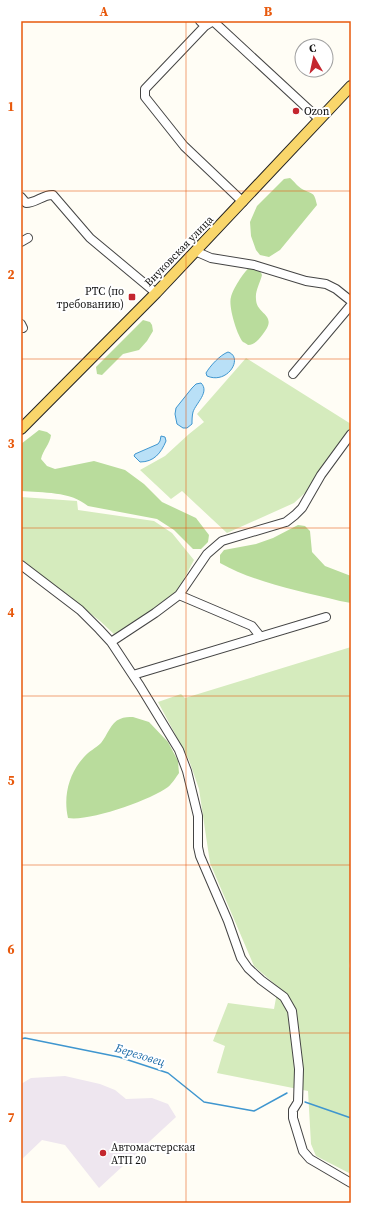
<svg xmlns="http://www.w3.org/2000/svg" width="372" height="1224" font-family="'Source Serif 4',serif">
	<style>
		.industrial { fill: #eee6ef }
		.green { fill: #d5ebbd }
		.forest { fill: #b9dc9c }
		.water { fill: #b9e0f7; stroke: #3f96cf }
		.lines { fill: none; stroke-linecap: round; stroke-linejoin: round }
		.stream { stroke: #3f96cf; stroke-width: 1.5 }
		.minor-casing { stroke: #444; stroke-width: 10 }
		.major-casing { stroke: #222; stroke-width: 12 }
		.minor { stroke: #fff; stroke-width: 8 }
		.major { stroke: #f9d66b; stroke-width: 10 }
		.grid { fill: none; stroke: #e8590c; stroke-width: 1; stroke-opacity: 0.55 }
		.poi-dot { fill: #c4262e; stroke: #fff; stroke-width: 1.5 }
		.labels { text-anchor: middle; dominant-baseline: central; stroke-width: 4; stroke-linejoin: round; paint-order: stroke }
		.poi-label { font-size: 11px; fill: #111; stroke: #fff; text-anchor: start }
		.street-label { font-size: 11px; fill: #111; stroke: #fff }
		.water-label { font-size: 12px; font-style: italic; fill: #1768a6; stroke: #fff }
		.neatline { fill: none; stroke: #e8590c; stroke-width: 1.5 }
		.grid-label { font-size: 13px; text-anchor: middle; font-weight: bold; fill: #e8590c }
	</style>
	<rect width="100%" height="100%" fill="#fffdf5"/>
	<path class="industrial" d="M65 1076 100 1084 115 1090 126 1099 152 1098 168 1104 176 1117 99 1188 65 1145 42 1140 21 1160V1084L31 1078Z"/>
	<path class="green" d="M246 358 351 424V428L306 492 294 503 227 533 182 491 171 499 140 470 165 456 189 434 204 422 197 414Z
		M21 497 77 501 78 510 154 521 172 533 194 560 178 590 151 611 115 635 100 621 21 559Z
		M351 647V957L349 966 351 971V1174L316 1156 311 1144 308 1091 217 1073 225 1046 213 1041 228 1003 274 1009 278 987 254 966 210 863 199 789 189 760 158 702 181 694 185 698Z"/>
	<path class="forest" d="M290 178C294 181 298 187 302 189 313 195 314 191 317 205L280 250 269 257 260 255 256 250 251 236 250 222 257 206 284 179Z
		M249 268C256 268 260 269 262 275 260 283 255 291 256 299 256 315 279 314 263 334 258 340 256 344 248 345 248 345 244 342 243 342 237 335 228 306 231 297 233 289 243 273 249 268Z
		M143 320 150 322 152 325 153 331 147 341 139 350 123 354 102 375 97 374 96 367Z
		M39 430 47 432 51 435C50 444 43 450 41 459L47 466 55 469 94 461 125 470 144 484 162 502 196 518 209 535 208 542 201 549H193L174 530 157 519 88 506C70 491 43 493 21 491V444Z
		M298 525 305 526 310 531 312 552 325 566 351 576V603L340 601C299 591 256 583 220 563V555L224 550 256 544 273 538Z
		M133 717 149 722 168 742 178 761 179 773C176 777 172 784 168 787 151 800 88 822 68 818 63 796 69 773 84 757 89 751 96 748 101 743 107 736 111 722 120 719 124 717 129 717 133 717Z"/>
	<path class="water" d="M228 352C244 357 228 385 207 376L206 373C210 366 220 355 228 352Z
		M201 383C210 392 196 403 193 412 192 416 192 420 192 424L187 428H183L177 424 175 414 176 408 192 388 196 384Z
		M161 436 165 437 166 441C161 453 154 462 140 462L134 456 135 454 158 444 160 441Z"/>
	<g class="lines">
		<path class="stream" d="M21 1039 25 1038 119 1057 168 1073 204 1102 254 1111 287 1093
			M305 1102 351 1118"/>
		<defs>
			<path id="minor" d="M200 21 205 26 213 21 319 119
				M205 26 145 89V97L184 146 243 202
				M21 197 26 203C36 203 44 194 53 195L90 238 156 293
				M21 242 28 238
				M195 251 211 258 254 265 306 281 326 284 336 289 351 301
				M21 324 23 328
				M293 374 351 305
				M21 565 80 610 99 629 111 642 140 686 179 750 187 771 198 816V847L200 856 228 921 241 958 248 968 261 980 284 997 292 1011 299 1069 298 1102 293 1110V1118L303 1151 310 1159 351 1183
				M179 595 252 626 260 636
				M111 642 155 613 179 595 207 554 222 541 286 522 295 515 302 508 321 475 351 434
				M133 675 326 617"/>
			<path id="major" d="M21 429 156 293 351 86"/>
		</defs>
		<use href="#minor" class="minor-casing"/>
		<use href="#major" class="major-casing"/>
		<use href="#minor" class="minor"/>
		<use href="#major" class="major"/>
	</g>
	<path class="grid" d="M186 21V1203M21 191H351M21 359H351M21 528H351M21 696H351M21 865H351M21 1033H351"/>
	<g class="poi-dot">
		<circle cx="296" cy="111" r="4"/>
		<rect x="128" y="293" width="8" height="8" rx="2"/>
		<circle cx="103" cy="1153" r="4"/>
	</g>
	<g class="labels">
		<g class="poi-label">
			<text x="304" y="111">Ozon</text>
			<text x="124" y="291" text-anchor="end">РТС (по<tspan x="124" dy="13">требованию)</tspan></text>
			<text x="111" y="1147">Автомастерская<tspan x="111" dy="13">АТП 20</tspan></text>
		</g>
		<g class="street-label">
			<text transform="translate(179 251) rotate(-46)">Внуковская улица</text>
		</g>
		<g class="water-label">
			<text transform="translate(140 1055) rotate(17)">Березовец</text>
		</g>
	</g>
	<rect width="372" height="1224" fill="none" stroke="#ffffff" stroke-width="44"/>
	<g transform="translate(314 58) rotate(351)"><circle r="19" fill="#ffffff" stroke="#a0a0a0"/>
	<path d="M0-3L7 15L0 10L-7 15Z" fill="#c4262e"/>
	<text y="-6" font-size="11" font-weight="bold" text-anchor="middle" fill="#111111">С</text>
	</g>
	<rect x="22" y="22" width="328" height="1180" class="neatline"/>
	<g class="grid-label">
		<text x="104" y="16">A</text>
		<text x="268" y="16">B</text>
		<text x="11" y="111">1</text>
		<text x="11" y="279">2</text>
		<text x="11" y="448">3</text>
		<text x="11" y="617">4</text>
		<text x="11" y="785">5</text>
		<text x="11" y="954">6</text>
		<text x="11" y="1122">7</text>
	</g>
</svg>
